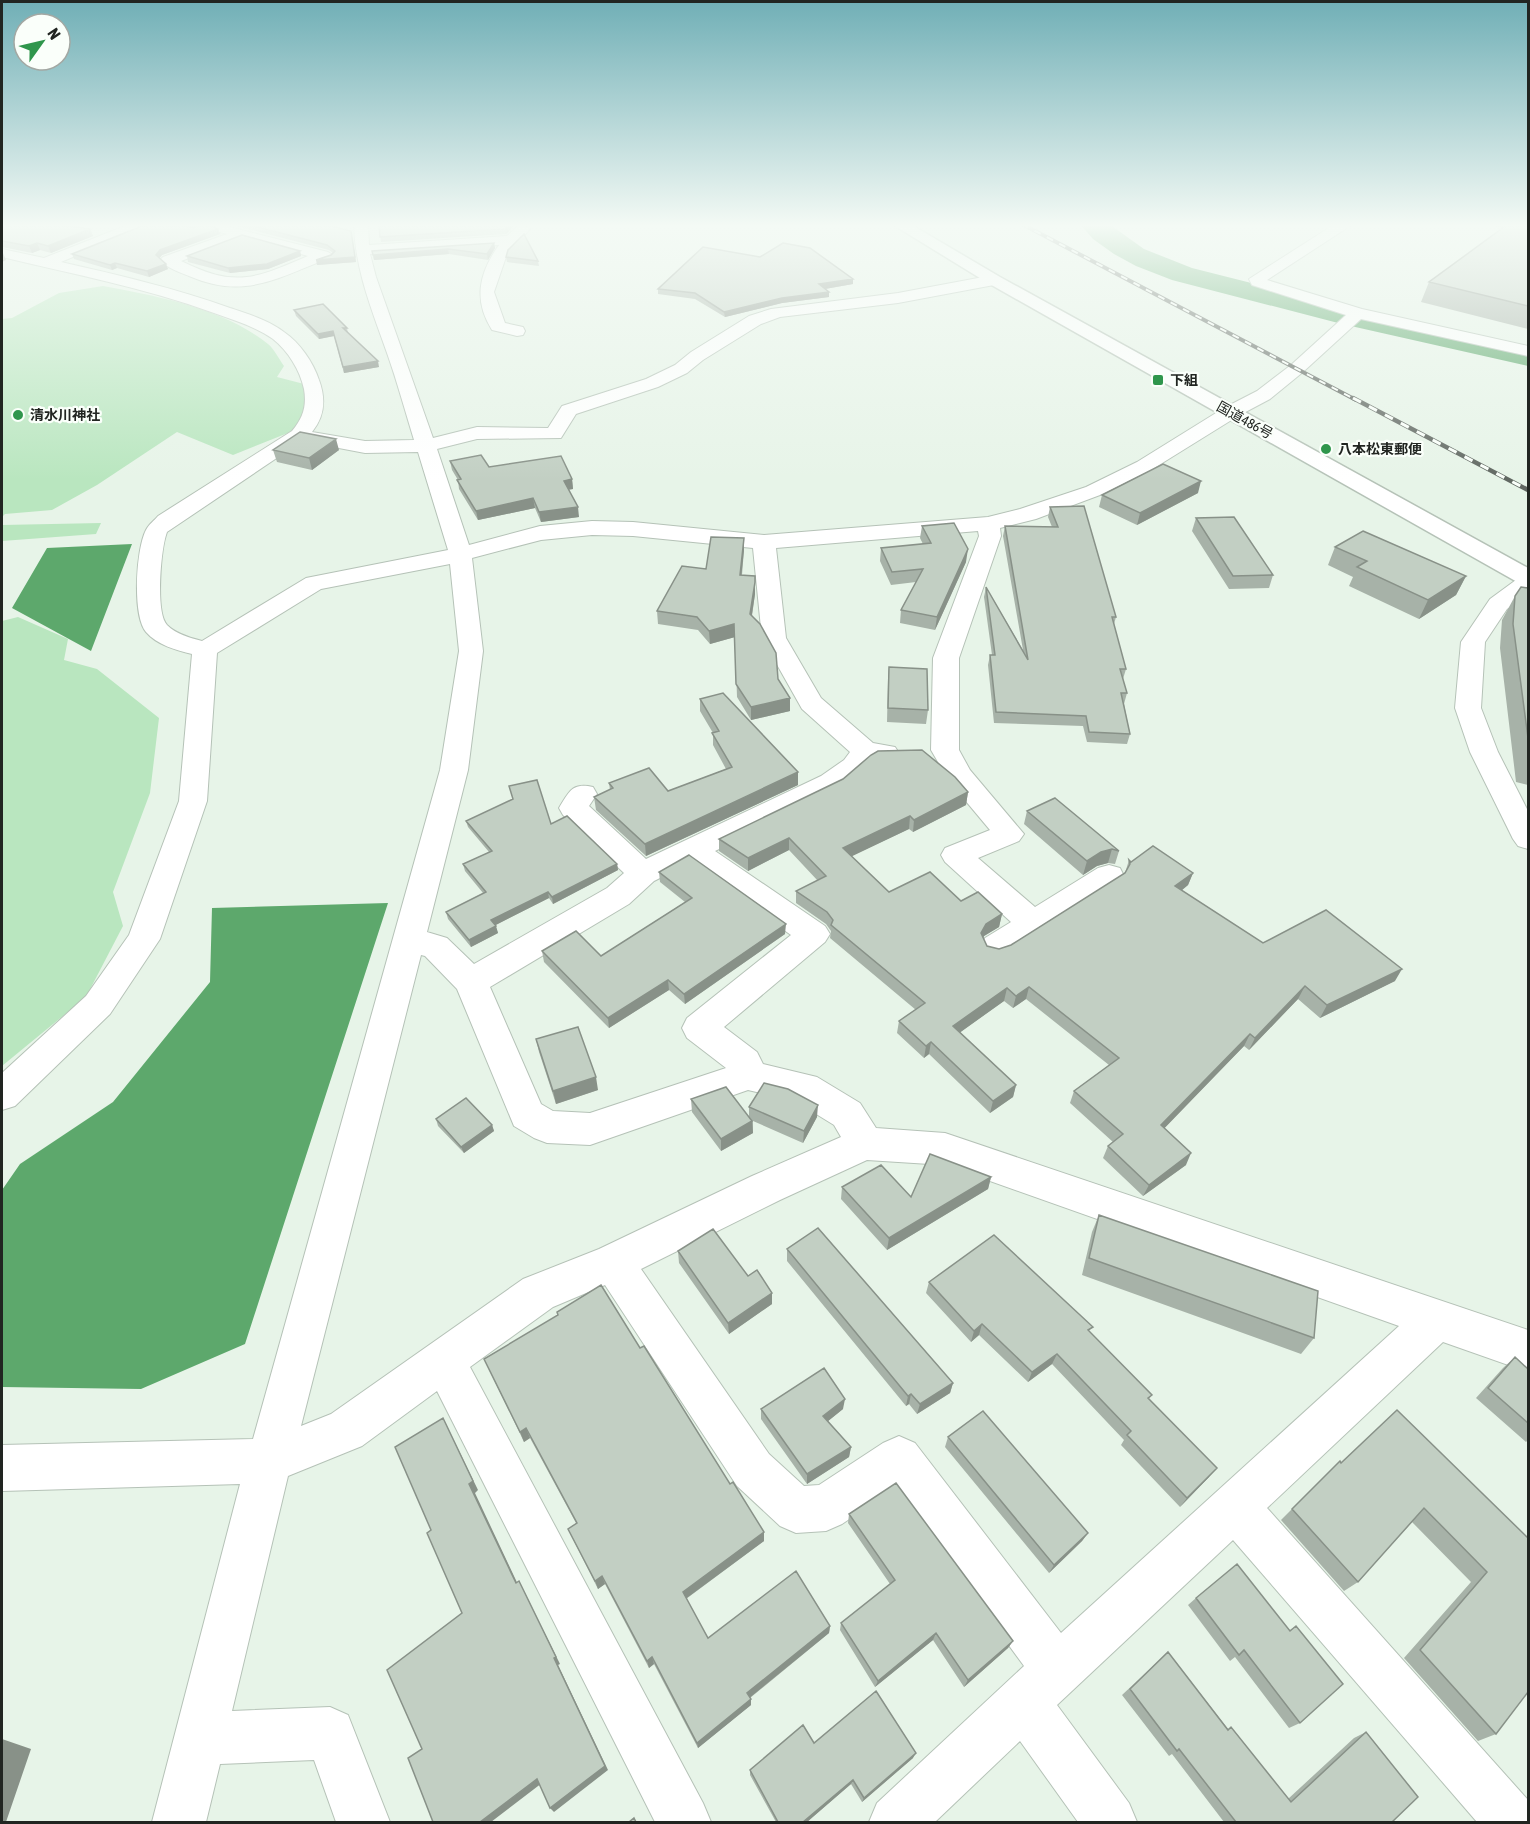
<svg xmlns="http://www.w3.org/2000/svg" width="1530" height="1824" font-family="'Asap Condensed','Noto Sans JP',sans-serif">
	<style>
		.green { fill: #b9e6bf }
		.water { fill: #5da86c }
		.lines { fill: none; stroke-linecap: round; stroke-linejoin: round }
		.river { fill: #5da86c; fill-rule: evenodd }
		.minor-casing { stroke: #b5c2b7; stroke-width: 2 }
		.highway-casing { stroke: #b5c2b7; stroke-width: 3 }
		.minor { fill: #fff; fill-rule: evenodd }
		.highway { fill: #fff; fill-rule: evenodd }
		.rail-far1-casing { stroke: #616862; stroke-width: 4 }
		.rail-casing { stroke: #616862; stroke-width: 4.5 }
		.rail-far1 { stroke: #fafffa; stroke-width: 2; stroke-dasharray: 7; stroke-linecap: butt }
		.rail { stroke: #fafffa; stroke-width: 3; stroke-dasharray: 9; stroke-linecap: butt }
		.wall { fill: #a7b2a8 }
		.shaded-wall { fill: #889188 }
		.building { fill: #c2cfc3; stroke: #889188; stroke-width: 1.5 }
		.poi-dot { fill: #2f964c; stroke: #fafffa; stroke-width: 2 }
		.labels { text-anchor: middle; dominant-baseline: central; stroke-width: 4.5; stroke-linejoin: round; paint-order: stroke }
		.far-poi-label { font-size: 14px; font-weight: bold; fill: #212521; stroke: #fafffa; text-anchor: start }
		.far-street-label { font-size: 14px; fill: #212521; stroke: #fafffa }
	</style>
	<rect width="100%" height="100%" fill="#e7f4e8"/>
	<path class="green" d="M103 286C157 296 223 308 268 344 274 349 279 359 284 366L277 377 304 384 309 402 298 429 233 455 177 432 97 485 52 510 5 514 2 517V319L12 318 59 293Z
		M101 523 96 534 2 541V525Z
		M18 617 68 639 64 660 97 669 159 718 150 793 113 892 123 926 86 997 2 1066V621Z"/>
	<path class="water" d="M132 544 91 651 12 608 47 548Z
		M388 903 245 1344 141 1389 2 1387V1190L20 1164 113 1102 210 982 212 908Z"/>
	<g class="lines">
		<path class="river" d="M1080 224H1109L1144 249 1192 268 1343 306 1528 346V366L1342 324 1172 280 1136 266 1114 254 1093 239Z"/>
		<defs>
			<path id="minor" d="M130 224H151L61 262C118 275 175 288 230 308 248 314 268 320 284 332 300 343 313 362 319 380 326 399 325 416 312 432L365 441 414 440C405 411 397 381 387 353 372 310 355 270 354 224H368L369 245 507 236 518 226 523 225 530 229 507 254 494 292 505 323 523 327 525 331 523 335 517 336 492 330C473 300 479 273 499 245L370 254 376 277 433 438 477 427 548 428 562 406 646 379 675 365 691 352 749 316 771 309 898 293 994 275 1002 280 994 285 898 303 780 317 761 324 703 360 687 373 658 387 576 414 561 438 477 439 437 449 469 545 540 526 592 521 633 522 764 535 988 517 1020 509 1086 487 1137 462 1224 408 1257 391 1291 365 1346 315 1252 285 1249 279 1335 224H1353L1267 280 1362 309 1528 346V356L1361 319 1303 372 1270 399 1238 416 1151 470 1100 495 1036 519 1000 528 1001 536 959 658V750L970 770 1024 834 1019 841 978 858 1035 907 1098 868 1109 865 1120 868 1124 876 1120 884 1007 956 996 959 985 956 980 947 985 938 1011 922 945 862 941 855 945 848 990 830 949 781 931 750 933 658 979 536 978 531 776 548 786 638 821 698 873 743 895 747 899 753 895 759 885 762 872 761 864 772 841 790 715 851 825 926 830 934 825 942 724 1027 757 1052 763 1064 817 1077 860 1103 876 1128 945 1133 1528 1330V1372L1443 1342 1267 1508 1528 1800V1822H1477L1233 1540 1057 1705 1129 1803 1137 1822H1078L1020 1741 935 1822H869L877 1803 1024 1666 894 1489 842 1524 826 1531 796 1533 780 1526 737 1486 605 1285 553 1307 470 1367 703 1803 711 1822H655L437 1391 362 1446 288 1476 232 1711 330 1707 348 1715 390 1822H336L314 1760 220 1764 206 1822H152L240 1484 2 1491V1445L253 1439 440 770 459 651 450 564 321 589 217 653 207 801 160 939 110 1014 15 1106 2 1110V1073L86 996 129 935 179 801 192 654C176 650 157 645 146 632 132 615 136 549 146 530 149 524 154 521 158 516L292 431C303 418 307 406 304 389 300 370 288 351 273 339 256 327 234 320 214 313 145 288 73 274 2 257V249L44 258ZM302 441 365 453 418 452 448 550 306 578 202 641C190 638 176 634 167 625 155 612 161 548 167 532ZM592 535 633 536 753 548 762 638 802 709 850 752 844 760 821 776 646 859 589 806 597 794 593 787C572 782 569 792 559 808L563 815 624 873 607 888 474 964 447 938 427 932 468 770 483 651 472 558 541 540ZM690 863 791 935 687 1018 682 1028 687 1038 726 1068 590 1113 553 1111 541 1104 490 987 629 904 654 881ZM421 955 425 956 457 989 514 1126 534 1138 547 1143 590 1145 748 1090 795 1101 834 1125 841 1137 752 1176 599 1249 523 1279 331 1414 301 1426ZM867 1160 945 1165 1399 1326 1061 1633 915 1443 899 1436 883 1443 819 1485 804 1486 769 1454 641 1269 780 1200Z
				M218 224 328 252 334 256 331 259 324 260C274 280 242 299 189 276 179 272 167 268 160 260L163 257 227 234 216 231 214 228ZM243 238 308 256C254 279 236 288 181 261Z
				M1528 575V593L1507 609 1485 642 1481 708 1498 752 1528 811V849L1518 846 1513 839 1470 752 1455 708 1461 642 1490 599 1520 577Z"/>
			<path id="highway" d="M892 224H910L1000 277 1528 568V585L1519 583 988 283Z"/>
		</defs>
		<use href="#minor" class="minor-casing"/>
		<use href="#highway" class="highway-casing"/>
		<use href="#minor" class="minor"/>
		<use href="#highway" class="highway"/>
		<defs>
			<path id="rail-far1" d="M1022 224 1356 400"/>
			<path id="rail" d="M1353 398 1528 490"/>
		</defs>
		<use href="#rail-far1" class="rail-far1-casing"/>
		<use href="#rail" class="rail-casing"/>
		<use href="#rail-far1" class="rail-far1"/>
		<use href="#rail" class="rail"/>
	</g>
	<path class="wall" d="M2 224 90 229 93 236 51 253 40 250 32 253 2 247Z
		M229 224H323L351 231 356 262 317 265 333 253 329 250Z
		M379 224H516L506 234 381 242Z
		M1487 224H1528V329L1421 302 1429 282 1503 228Z
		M174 226 213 227 220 234 162 255 159 258 168 269 149 277 117 268 112 270 74 259 72 254Z
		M494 243 495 248 488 260 449 254 374 260 372 251Z
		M300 251 301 256 268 269 230 273 188 262 187 256Z
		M506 257 538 261 539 266 507 262Z
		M853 279V284L825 289 829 297 782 303 725 317 695 299 658 294V289Z
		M294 310 347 328 348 333 379 367 344 373 334 336 319 339 296 316Z
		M273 450H339L312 470 277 462Z
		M450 461 572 479 573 489 568 490 579 517 541 522 535 508 478 520 459 489 458 480 452 470Z
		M1198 493 1137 525 1099 507 1102 495Z
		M1050 507 1116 617 1114 624 1126 669 1123 679 1127 693 1124 704 1130 734 1127 744 1087 742 1083 726 994 723 988 665 990 655H992L984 597 986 587 1023 650 1003 536 1005 526 1052 527 1048 517Z
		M1196 518 1273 575 1269 588 1229 589 1192 531Z
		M922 526 966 562 935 630 900 623 901 610 916 582 891 585 880 561 881 548 923 544 920 538Z
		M1335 547 1466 576 1456 595 1419 619 1349 586 1353 577 1328 565Z
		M744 550 742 575 755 594 752 616 790 711 751 720 737 697 735 637 710 644 698 630 658 624 657 611 706 569Z
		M1528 588V785L1516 782 1500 648 1502 620 1515 596Z
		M889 667 928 710 926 724 887 722 888 680Z
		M700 699 798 785 646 856 596 810 594 797 610 790 609 783 668 791 726 769 713 745V733L700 711Z
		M968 792 966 805 913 832 909 829 851 856 889 892 961 901 1002 914 999 927 984 936 983 938 987 946 999 949 1011 945 1125 873 1129 860 1131 862 1193 873 1188 885 1181 891 1263 943 1395 981 1320 1018 1298 999 1249 1050 1244 1046 1164 1128 1186 1165 1143 1196 1103 1158 1108 1146 1113 1142 1070 1103 1074 1091 1109 1065 1026 999 1013 1008 1004 1001 960 1032 1016 1085 1013 1097 990 1113 929 1054 924 1058 897 1033 899 1021 916 1010 830 938 831 931 826 924 796 903V891L818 881 789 850 748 871 719 851V839Z
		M1027 811 1119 851 1115 864 1108 863 1097 866 1083 875 1024 824Z
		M466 821 551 824 617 864 618 870 553 904 549 898 495 925 498 933 471 947 448 919 446 912 483 893 465 871 463 864 489 852 468 827Z
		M659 872 785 934 685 1004 669 990 609 1028 544 962 542 951 601 956 685 902 660 882Z
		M536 1039 598 1090 556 1104 539 1052Z
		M691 1099 749 1117V1107L817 1117 803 1143 753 1121V1133L721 1151 692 1112Z
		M436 1119 492 1125 494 1131 464 1153 438 1126Z
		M991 1177 988 1189 887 1250 841 1199 842 1187 911 1197Z
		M1099 1215 1314 1338 1301 1354 1082 1275 1092 1232Z
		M787 1249 953 1383 950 1393 917 1414 909 1404 906 1406 787 1261Z
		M678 1251 748 1276 772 1293V1304L729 1334 679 1263Z
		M929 1282 1090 1332 1152 1395 1149 1399 1209 1477 1180 1507 1121 1445 1124 1440 1052 1364 1028 1382 979 1335 971 1342 926 1293Z
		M557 1312 640 1348 764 1541 686 1599 708 1638 830 1626 829 1633 750 1698 751 1705 698 1748 654 1664 649 1668 605 1584 598 1589 568 1529 576 1523 530 1438 524 1442 484 1359 558 1316Z
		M1515 1357 1528 1369V1440L1526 1442 1476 1398 1503 1368Z
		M761 1409H843L828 1421 851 1447 849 1457 807 1484 761 1419Z
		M948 1437 1088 1533 1082 1541 1049 1573 945 1447Z
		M1340 1461 1341 1463 1528 1538 1496 1734 1478 1741 1404 1658 1471 1582 1412 1522 1358 1582 1344 1591 1281 1520Z
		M849 1514 1013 1641 1008 1648 964 1687 933 1640 875 1687 840 1630 841 1623 890 1584 848 1523Z
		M1196 1598 1290 1630 1296 1626 1300 1723 1289 1728 1235 1657 1230 1661 1188 1605Z
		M1168 1652 1228 1729 1231 1727 1288 1799 1354 1738 1366 1732 1392 1822H1224L1172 1754 1169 1756 1122 1695Z
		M814 1743 913 1758 862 1802 851 1784 807 1822H776L750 1775V1770Z"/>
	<path class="shaded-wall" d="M510 224H516L506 234 505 229Z
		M90 229 93 236 51 253 48 246Z
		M218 229 220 234 162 255 158 260 156 255 160 250Z
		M351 231 356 262 317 265 316 260 355 257Z
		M37 243 40 250 32 253 29 246Z
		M494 243 495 248 488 260 487 254Z
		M448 249 449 254 374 260 373 255Z
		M300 251 301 256 268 269 230 273 228 268Z
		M3 253 6 260 2 262V254Z
		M115 263 117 268 112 270 110 265Z
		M166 264 168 269 149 277 147 271Z
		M853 279V284L819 290V284Z
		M829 292V297L782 303 725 317 724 312 782 298Z
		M333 331 334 336 319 339 318 334Z
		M378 361 379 367 344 373 343 367Z
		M336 439 339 450 312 470 309 458Z
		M572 479 573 489 565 490 564 481Z
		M1201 481 1198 493 1137 525 1140 513Z
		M533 498 535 508 478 520 476 511Z
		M578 507 579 517 541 522 539 512Z
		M744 538V550L740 588V575Z
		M968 549 966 562 935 630 937 617Z
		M1466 576 1456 595 1419 619 1428 600Z
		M755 582V594L750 627V614Z
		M734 624 735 637 710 644 709 631Z
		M790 698V711L751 720V707Z
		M798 772V785L646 856 645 844Z
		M968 792 966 805 913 832 914 820Z
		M910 816 909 829 842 861 843 848Z
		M789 838V850L748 871V858Z
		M1112 849 1108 863 1097 866 1083 875 1087 861 1101 852Z
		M617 864 618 870 553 904 552 897Z
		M1193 873 1188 885 1171 899 1175 886Z
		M548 892 549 898 492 927 491 920Z
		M1002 914 999 927 984 936 978 946 981 933 986 924Z
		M786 924 785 934 685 1004 684 994Z
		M496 926 498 933 471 947 469 940Z
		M1402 969 1395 981 1320 1018 1327 1005Z
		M668 980 669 990 609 1028 608 1018Z
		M1305 986 1298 999 1249 1050 1255 1038Z
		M1029 987 1026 999 1013 1008 1016 996Z
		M1007 988 1004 1001 951 1039 953 1026Z
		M1250 1034 1244 1046 1156 1137 1161 1125Z
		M931 1042 929 1054 924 1058 926 1046Z
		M596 1077 598 1090 556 1104 553 1091Z
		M1016 1085 1013 1097 990 1113 993 1101Z
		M818 1105 817 1117 803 1143 804 1131Z
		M752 1121 753 1133 721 1151V1139Z
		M492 1125 494 1131 464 1153 461 1147Z
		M1191 1153 1186 1165 1143 1196 1149 1185Z
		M991 1177 988 1189 887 1250 889 1238Z
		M772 1293V1304L729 1334 728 1323Z
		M982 1324 979 1335 971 1342 974 1331Z
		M1057 1354 1052 1364 1028 1382 1032 1372Z
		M953 1383 950 1393 917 1414 920 1404Z
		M911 1394 909 1404 906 1406 908 1396Z
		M845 1399 843 1409 822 1426 823 1416Z
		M443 1418 478 1490 475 1493 521 1591 516 1583 469 1484Z
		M526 1428 530 1438 524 1442 520 1432Z
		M851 1447 849 1457 807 1484V1474Z
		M1217 1468 1209 1477 1180 1507 1187 1498Z
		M764 1532V1541L684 1600 683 1592Z
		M1088 1533 1082 1541 1049 1573 1054 1565Z
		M602 1576 605 1584 598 1589 595 1581Z
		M519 1581 560 1664 558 1665 608 1770 554 1812 550 1808 554 1658Z
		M830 1626 829 1633 748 1699 747 1693Z
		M936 1633 933 1640 875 1687 878 1681Z
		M1013 1641 1008 1648 964 1687 968 1680Z
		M652 1657 654 1664 649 1668 647 1661Z
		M751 1699V1705L698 1748 697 1743Z
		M2 1739 31 1749 6 1822H2Z
		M916 1753 913 1758 862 1802 864 1798Z
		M537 1779 542 1783 491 1822H480Z
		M853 1780 851 1784 807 1822H803Z"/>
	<path class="building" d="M2 224H54L90 229 48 246 37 243 29 246 2 241Z
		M147 224H166L174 226 181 224 194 228 203 224H212L213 227 218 229 160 250 156 255 166 264 147 271 115 263 110 265 72 254Z
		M246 224H323L351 231 355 257 316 260 331 255 335 251 327 245Z
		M379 224H510L505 229 380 237Z
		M1508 224H1528V306L1429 282Z
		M524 234 538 261 506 257 508 250Z
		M242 235 300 251 267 264 228 268 187 256Z
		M494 243 487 254 448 249 373 255 372 251Z
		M783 243 810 248 853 279 819 284 829 292 782 298 724 312 695 293 658 289 703 247 760 257Z
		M323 304 347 328H343L378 361 343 367 333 331 318 334 294 310Z
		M300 432 336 439 309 458 273 450Z
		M481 455 489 467 561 456 572 479 564 481 578 507 539 512 533 498 476 511 457 480 461 479 450 461Z
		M1163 464 1201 481 1140 513 1102 495Z
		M1084 506 1116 617H1112L1126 669H1120L1127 693H1121L1130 734 1089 732 1086 716 996 712 990 655H995L986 587 1028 660 1005 526 1058 527 1050 507Z
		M1234 517 1273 575 1233 576 1196 518Z
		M954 523 968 549 937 617 901 610 923 569 892 572 881 548 931 543 922 526Z
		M1363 531 1466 576 1428 600 1357 567 1367 561 1335 547Z
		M711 537 744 538 740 575 755 576V582L750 614 760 624 776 653 778 679 790 698 751 707 736 684 734 624 709 631 697 617 657 611 682 566 706 569Z
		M1521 587 1528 588V738L1513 624 1515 596Z
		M889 667 927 669 928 710 888 708Z
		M723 693 798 772 645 844 594 797 613 788 609 783 649 768 668 791 732 767 712 733 719 731 700 699Z
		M922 750 955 777 968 792 914 820 910 816 843 848 889 892 930 872 961 901 978 892 1002 914 986 924 981 933 987 946 999 949 1011 945 1125 873 1130 864 1129 860 1131 862 1153 846 1193 873 1175 886 1263 943 1326 910 1402 969 1327 1005 1305 986 1255 1038 1250 1034 1161 1125 1191 1153 1149 1185 1108 1146 1123 1134 1074 1091 1119 1058 1029 987 1016 996 1007 988 953 1026 1016 1085 993 1101 931 1042 926 1046 899 1021 925 1003 831 925 833 920 827 912 796 891 826 876 789 838 748 858 719 839 843 779 871 755 878 751Z
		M537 780 551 824 567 816 617 864 552 897 548 892 491 920 496 926 469 940 446 912 486 892 463 864 492 851 466 821 513 799 509 786Z
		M1055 798 1119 851 1112 849 1101 852 1087 861 1027 811Z
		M689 855 786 924 684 994 668 980 608 1018 542 951 576 931 601 956 692 898 659 872Z
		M578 1027 596 1077 553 1091 536 1039Z
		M764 1083 788 1089 818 1105 804 1131 749 1107Z
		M726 1087 752 1121 721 1139 691 1099Z
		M466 1098 492 1125 461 1147 436 1119Z
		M930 1154 991 1177 889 1238 842 1187 881 1165 911 1197Z
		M1099 1215 1318 1291 1314 1338 1089 1258Z
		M818 1228 953 1383 920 1404 911 1394 908 1396 787 1249Z
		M713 1229 748 1276 757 1270 772 1293 728 1323 678 1251Z
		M994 1235 1093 1327 1088 1330 1152 1395 1148 1398 1217 1468 1187 1498 1127 1435 1131 1431 1057 1354 1032 1372 982 1324 974 1331 929 1282Z
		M601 1285 640 1348 644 1346 730 1484 733 1482 764 1532 683 1592 708 1638 796 1571 830 1626 747 1693 751 1699 697 1743 652 1657 647 1661 602 1576 595 1581 568 1529 577 1523 526 1428 520 1432 484 1359 558 1315 557 1312Z
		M1515 1357 1528 1369V1423L1488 1388Z
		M824 1368 845 1399 823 1416 851 1447 807 1474 761 1409Z
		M1397 1410 1528 1538V1692L1496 1734 1420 1650 1487 1572 1424 1508 1358 1582 1292 1509 1340 1461 1341 1463Z
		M983 1411 1088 1533 1054 1565 948 1437Z
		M443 1418 473 1481 469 1484 516 1583 519 1581 556 1657 554 1658 605 1766 550 1808 537 1779 480 1822H433L408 1758 422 1749 387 1670 462 1613 427 1533 431 1530 395 1447Z
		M896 1483 1013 1641 968 1680 936 1633 878 1681 841 1623 895 1580 849 1514Z
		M1237 1564 1290 1631 1296 1626 1343 1684 1300 1723 1244 1650 1239 1655 1196 1598Z
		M1168 1652 1228 1730 1231 1727 1291 1802 1366 1732 1418 1797 1392 1822H1236L1179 1749 1177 1751 1130 1689Z
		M876 1691 916 1753 864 1798 853 1780 803 1822H778L750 1770 803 1725 814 1743Z
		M634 1818 636 1822H629Z"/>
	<linearGradient id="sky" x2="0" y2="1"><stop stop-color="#70afb6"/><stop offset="0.47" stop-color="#f4faf5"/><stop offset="1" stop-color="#f4faf5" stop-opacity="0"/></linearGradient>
	<rect width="1530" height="480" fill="url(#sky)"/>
	<g class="poi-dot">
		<rect x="1152" y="374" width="12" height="12" rx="3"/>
		<circle cx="18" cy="415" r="6"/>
		<circle cx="1326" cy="449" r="6"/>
	</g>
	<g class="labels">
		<g class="far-poi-label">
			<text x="1170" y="380">下組</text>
			<text x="30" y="415">清水川神社</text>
			<text x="1338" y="449">八本松東郵便</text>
		</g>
		<g class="far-street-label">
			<text transform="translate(1245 420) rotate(29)">国道486号</text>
		</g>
	</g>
	<rect width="1530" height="1824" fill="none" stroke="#212521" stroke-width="6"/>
	<g transform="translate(42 42) rotate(56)"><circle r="28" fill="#fafffa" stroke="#a3a8a3" stroke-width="1.5"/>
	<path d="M0-4.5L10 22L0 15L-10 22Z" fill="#2f964c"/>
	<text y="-9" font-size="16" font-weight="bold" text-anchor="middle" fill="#212521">N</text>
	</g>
</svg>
